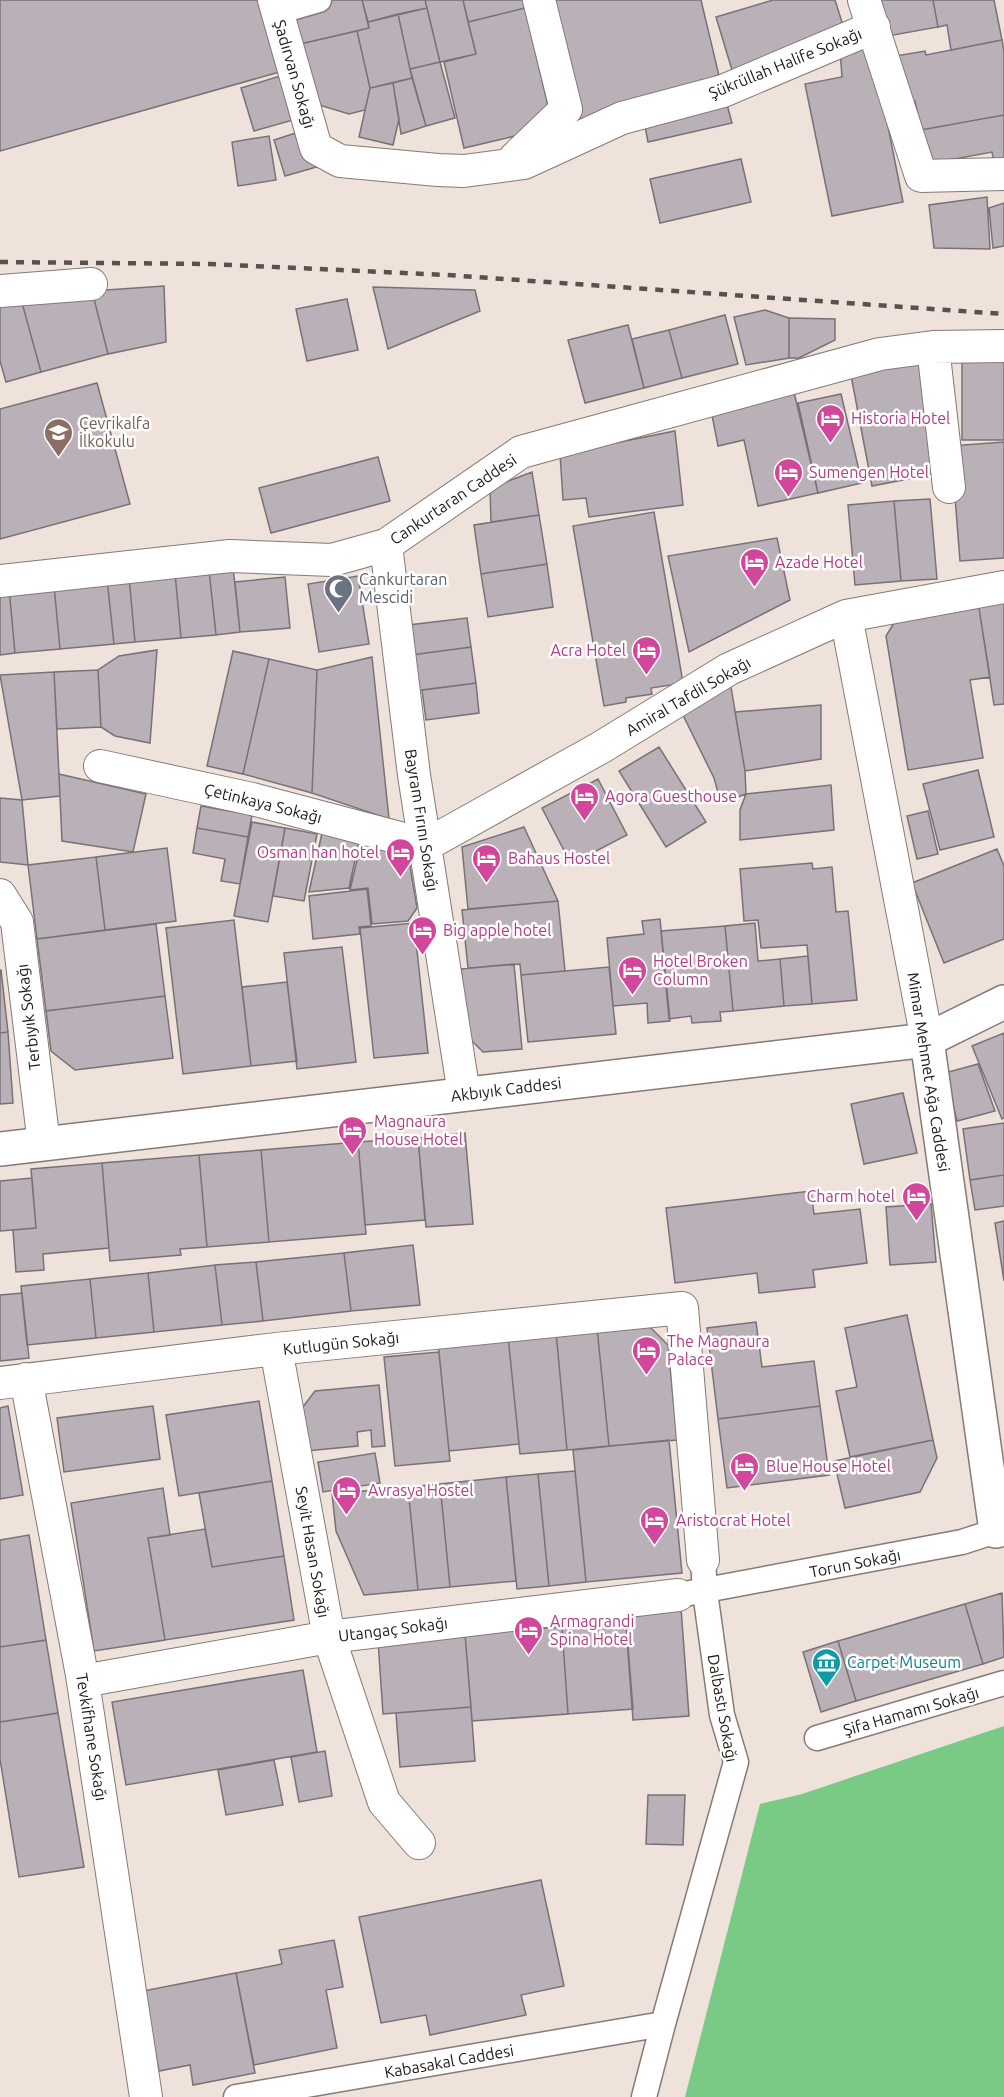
<svg xmlns="http://www.w3.org/2000/svg" width="1004" height="2097" font-family="Ubuntu,sans-serif">
	<style>
		.green { fill: #79ca85 }
		.building { fill: #bab0b8; stroke: #7a7178; stroke-width: 1.5 }
		.lines { fill: none; stroke-linecap: round; stroke-linejoin: round }
		.pedestrian-casing { stroke: #857a74; stroke-width: 27 }
		.minor-casing { stroke: #857a74; stroke-width: 34 }
		.tertiary-casing { stroke: #857a74; stroke-width: 36 }
		.pedestrian { stroke: #fff; stroke-width: 24 }
		.minor { stroke: #fff; stroke-width: 32 }
		.tertiary { stroke: #fff; stroke-width: 33 }
		.rail { stroke: #58524f; stroke-width: 4.5; stroke-dasharray: 8 8; stroke-linecap: butt }
		.labels { text-anchor: middle; dominant-baseline: central; stroke-width: 5; stroke-linejoin: round; paint-order: stroke }
		.street-label { font-size: 16px; fill: #1e1a18; stroke: #fff }
		.hotel-label { font-size: 16px; fill: #b23c85; stroke: #fff; text-anchor: start }
		.education-label { font-size: 16px; fill: #785e54; stroke: #fff; text-anchor: start }
		.worship-label { font-size: 16px; fill: #5b616d; stroke: #fff; text-anchor: start }
		.culture-label { font-size: 16px; fill: #0d838f; stroke: #fff; text-anchor: start }
	</style>
	<rect width="100%" height="100%" fill="#eee2db"/>
	<path class="green" d="M1004 1726V2097H685L760 1804 802 1794Z"/>
	<path class="building" d="M0 0H263L283 71 0 151Z
		M285 0H362L369 28 296 45Z
		M362 0H425L427 8 368 22Z
		M425 0H463L476 54 440 62Z
		M463 0H523L525 8 468 22Z
		M523 0H701L720 80 553 127Z
		M773 0H835L846 35 732 70 716 17Z
		M880 0H933L938 27 888 36Z
		M933 0H994L1002 40 951 50 947 25 938 27Z
		M427 8 440 62 410 69 398 14Z
		M525 8 553 127 464 148 444 62 476 54 468 22Z
		M398 14 412 78 370 88 357 31 369 28 368 22Z
		M357 31 370 88 365 110 349 114 309 102 296 45Z
		M870 36 903 202 832 216 805 84 842 77 840 51Z
		M1002 40 1004 51V115L921 130 915 101 904 103 895 56 925 51 926 55Z
		M440 62 455 118 426 126 410 69Z
		M287 74 300 118 254 131 241 88Z
		M412 78 426 126 401 134 393 83Z
		M393 83 399 119 393 145 359 137 370 88Z
		M725 97 732 123 648 142 645 126Z
		M1004 115V160L994 162 992 152 928 164 921 130Z
		M308 129 320 166 285 176 274 140Z
		M269 136 276 180 238 186 232 142Z
		M741 159 751 202 660 223 650 179Z
		M987 197 990 249 934 248 929 205Z
		M1004 203V246L993 248 989 208Z
		M164 286 166 342 108 354 92 291Z
		M373 287 475 290 480 311 388 349Z
		M92 291 108 354 41 372 21 299Z
		M21 299 41 372 6 382 0 361V305Z
		M347 299 358 350 307 361 296 309Z
		M765 310 789 318V358L746 365 734 317Z
		M725 315 738 364 682 378 669 330Z
		M789 318 835 319V340L799 358H789Z
		M628 325 644 388 585 403 568 340Z
		M669 330 682 378 644 388 632 339Z
		M922 357 944 472 872 486 850 370Z
		M962 358H1004V440H962Z
		M97 383 130 504 0 539V409Z
		M793 388 818 493 758 506 744 440 718 446 711 410Z
		M841 394 862 483 818 493 798 403Z
		M675 431 683 505 589 517 586 498 563 500 560 454Z
		M1004 442V558L960 561 951 446Z
		M378 457 390 501 271 533 259 488Z
		M532 472 539 515 491 522 490 488Z
		M930 499 937 579 901 581 894 501Z
		M894 501 901 581 855 585 848 505Z
		M654 512 683 683 651 688 652 694 626 698V702L604 706 573 526Z
		M539 515 547 564 481 574 474 525Z
		M777 538 790 600 689 652 668 556Z
		M547 564 553 607 488 617 481 574Z
		M233 567 240 632 216 635 209 570Z
		M209 570 216 635 181 638 175 573Z
		M175 573 181 638 135 642 129 577Z
		M358 576 369 644 319 652 308 584Z
		M129 577 135 642 114 644 107 579Z
		M285 577 290 628 240 632 235 582Z
		M107 579 114 644 60 649 54 585Z
		M54 585 60 649 15 653 9 588Z
		M9 588 15 653 0 655V589Z
		M1004 598V704L994 705 978 602Z
		M978 602 990 677 970 680 983 758 908 770 886 636 899 615Z
		M467 618 471 647 404 656 400 626Z
		M471 647 476 683 409 692 404 656Z
		M157 650 150 743 115 736 101 727 98 670 119 656Z
		M233 651 269 659 243 774 207 766Z
		M372 657 389 819 312 793 317 670Z
		M269 659 317 670 312 793 243 774Z
		M98 670 101 727 57 729 54 672Z
		M54 672 60 796 22 800 0 675Z
		M730 681 745 771 746 794 721 803 714 778 681 711Z
		M476 683 479 713 426 720 422 690Z
		M821 705V759L745 771 735 712Z
		M659 747 706 822 666 847 619 771Z
		M978 770 994 837 940 850 923 784Z
		M59 774 146 794 133 852 62 841Z
		M598 779 627 835 571 864 542 808Z
		M831 785 834 830 740 840V810L746 794Z
		M0 798 22 800 28 865 0 862Z
		M201 806 252 815 248 837 197 828Z
		M928 811 938 854 917 859 907 816Z
		M252 822 285 828 268 922 234 916Z
		M524 827 558 901 468 909 462 847Z
		M197 828 248 837 240 884 221 881 225 859 193 853Z
		M285 828 317 834 304 901 273 896Z
		M322 833 359 841 349 888 309 892Z
		M361 843 391 850 410 866 417 908 408 921 372 924 368 888 350 890Z
		M167 848 176 921 105 930 96 857Z
		M997 849 1004 866V939L944 963 912 883Z
		M96 857 105 930 37 939 28 865Z
		M812 863 813 869 832 867 836 912 848 911 857 1000 812 1004 807 945 761 948 758 920 744 921 740 869Z
		M367 889 371 926 359 927 360 934 313 939 309 896Z
		M558 901 565 971 521 975 520 964 468 968 462 910Z
		M660 919 670 1021 648 1023 647 1003 613 1006 607 938 644 934 642 921Z
		M234 920 251 1066 183 1074 166 928Z
		M414 923 428 1053 374 1058 360 928Z
		M755 923 758 961 780 959 784 1006 733 1011 725 926Z
		M156 924 165 996 46 1011 37 939Z
		M725 926 733 1011 720 1012 721 1021 692 1023 691 1016 669 1019 661 931Z
		M342 947 356 1062 297 1069 284 953Z
		M808 956 812 1004 784 1006 780 959Z
		M514 964 522 1049 483 1052 468 1037 461 969Z
		M609 967 616 1034 528 1042 521 975Z
		M0 970H1L8 1032 0 1033Z
		M287 982 297 1061 251 1066 242 987Z
		M165 996 173 1058 75 1070 51 1051 46 1011Z
		M8 1032 13 1103 0 1104V1033Z
		M1004 1033V1118L1002 1119 972 1046Z
		M978 1064 995 1111 957 1121 945 1073Z
		M903 1093 917 1153 864 1164 851 1104Z
		M1004 1123V1175L970 1180 963 1129Z
		M465 1133 473 1224 426 1227 418 1138Z
		M418 1138 425 1220 365 1225 358 1142Z
		M358 1142 366 1234 269 1242 261 1150Z
		M261 1150 269 1242 207 1247 199 1155Z
		M199 1155 207 1247 180 1249 181 1255 110 1261 102 1163Z
		M102 1163 109 1248 43 1254 44 1270 16 1272 13 1230 36 1228 31 1169Z
		M1004 1175V1206L975 1210 970 1180Z
		M32 1178 36 1228 0 1231V1181Z
		M811 1191 814 1214 860 1209 867 1263 813 1270 815 1287 759 1293 757 1273 675 1283 666 1208Z
		M931 1204 936 1262 890 1265 886 1207Z
		M1004 1221V1281L995 1223Z
		M413 1245 420 1305 351 1311 344 1253Z
		M344 1253 351 1311 263 1321 256 1262Z
		M256 1262 263 1321 222 1325 215 1265Z
		M215 1265 222 1325 154 1332 148 1273Z
		M148 1273 154 1332 96 1338 90 1279Z
		M90 1279 96 1338 27 1345 21 1286Z
		M22 1293 29 1358 0 1361V1295Z
		M907 1315 933 1440 850 1457 836 1391 857 1387 845 1328Z
		M756 1322 762 1367 814 1361 820 1406 718 1419 707 1328Z
		M647 1324 668 1345 677 1440 609 1446 597 1328Z
		M597 1328 609 1446 567 1450 556 1332Z
		M556 1332 567 1450 520 1454 508 1336Z
		M508 1336 519 1444 449 1451 438 1343Z
		M439 1352 450 1461 395 1466 384 1357Z
		M379 1385 385 1446 372 1447 371 1430 357 1432 358 1446 306 1451 302 1408 315 1391Z
		M259 1401 272 1481 179 1496 166 1415Z
		M8 1406 23 1495 0 1499V1408Z
		M153 1406 160 1459 64 1472 57 1418Z
		M820 1406 829 1475 727 1488 718 1419Z
		M669 1440 682 1573 586 1582 573 1450Z
		M933 1440 937 1458 920 1492 845 1508 834 1461Z
		M375 1453 380 1483 323 1492 318 1462Z
		M575 1471 586 1582 549 1586 538 1474Z
		M538 1474 549 1586 517 1589 506 1477Z
		M506 1477 516 1581 450 1587 440 1484Z
		M272 1481 284 1556 212 1567 199 1493Z
		M440 1484 450 1587 418 1590 408 1487Z
		M408 1487 418 1590 364 1595 336 1531 332 1494Z
		M163 1488 170 1535 148 1538 165 1640 94 1651 71 1503Z
		M205 1529 212 1567 284 1556 294 1620 165 1640 148 1538Z
		M29 1535 46 1640 0 1647V1540Z
		M1002 1593 1004 1657 983 1664 965 1604Z
		M965 1604 983 1664 856 1701 838 1641Z
		M681 1608 689 1716 633 1720 625 1612Z
		M626 1622 633 1709 568 1714 562 1627Z
		M562 1627 568 1714 472 1721 465 1634Z
		M465 1634 471 1707 383 1714 378 1641Z
		M46 1640 58 1713 0 1722V1647Z
		M838 1641 856 1701 821 1712 803 1652Z
		M303 1670 317 1752 126 1785 112 1702Z
		M471 1707 475 1761 400 1767 396 1713Z
		M58 1713 84 1867 19 1877 0 1759V1722Z
		M325 1751 332 1796 299 1802 291 1757Z
		M274 1760 283 1805 226 1815 218 1770Z
		M648 1795H685L683 1845 646 1844Z
		M541 1880 564 1986 521 1995 526 2015 430 2035 426 2015 381 2023 359 1917Z
		M334 1940 343 1987 326 1990 337 2048 254 2065 236 1973 282 1964 279 1950Z
		M236 1973 255 2073 193 2085 190 2065 159 2071 143 1991Z"/>
	<g class="lines">
		<defs>
			<path id="pedestrian" d="M277 12 319 0
				M690 1593 962 1542 996 1531
				M817 1738 1004 1683
				M236 2097 663 2024
				M644 2097 663 2024 736 1762 722 1715 705 1592 703 1560"/>
			<path id="minor" d="M274 0 316 148 340 161 438 170 464 171 524 163 622 118 723 91 874 27
				M864 0 921 176 1004 174
				M515 158 566 109 539 0
				M0 291 91 284
				M933 347 949 487
				M386 545 414 775 464 1094
				M0 581 230 556 332 560 386 545 521 452 880 354 933 347 1004 346
				M846 616 927 1040
				M100 766 252 799 426 845 600 748 729 669 846 616 1004 587
				M0 895 17 922 44 1144
				M276 1349 329 1637 384 1802 419 1843
				M26 1379 82 1675 146 2097
				M0 1383 276 1349 682 1308 703 1560
				M83 1681 329 1637 678 1595"/>
			<path id="tertiary" d="M927 1040 996 1531 1004 1529
				M0 1149 927 1040 1004 1002"/>
		</defs>
		<use href="#pedestrian" class="pedestrian-casing"/>
		<use href="#minor" class="minor-casing"/>
		<use href="#tertiary" class="tertiary-casing"/>
		<use href="#pedestrian" class="pedestrian"/>
		<use href="#minor" class="minor"/>
		<use href="#tertiary" class="tertiary"/>
		<path class="rail" d="M0 262 210 264 447 275 1004 314"/>
	</g>
	<defs>
		<symbol id="hotel-pin" viewBox="-11 -11 22 30"><path d="M0 17L-7.5 6A9.5 9.5 0 1 1 7.5 6Z" fill="#d1479c" stroke="#fff"/><path d="M-6-4.5h1.5V1H6V5H4.5V3h-9V5H-6ZM-4 0a1.8 1.8 0 1 1 3.6 0ZM.5 0V-2.5h3Q6-2.5 6 0Z" fill="#fff"/></symbol>
		<symbol id="school-pin" viewBox="-11 -11 22 30"><path d="M0 17L-7.5 6A9.5 9.5 0 1 1 7.5 6Z" fill="#8d6e63" stroke="#fff"/><path d="M0-5L7-2L0 1L-7-2ZM-4 1L0 2.5L4 1V4Q0 6-4 4Z" fill="#fff"/></symbol>
		<symbol id="mosque-pin" viewBox="-11 -11 22 30"><path d="M0 17L-7.5 6A9.5 9.5 0 1 1 7.5 6Z" fill="#6b7280" stroke="#fff"/><path d="M3.5-4.9A6 6 0 1 0 3.5 4.9A5 5 0 1 1 3.5-4.9Z" fill="#fff"/></symbol>
		<symbol id="museum-pin" viewBox="-11 -11 22 30"><path d="M0 17L-7.5 6A9.5 9.5 0 1 1 7.5 6Z" fill="#0f9aa8" stroke="#fff"/><path d="M0-6L6-3V-2H-6V-3ZM-5-1h2V3h-2ZM-1-1h2V3h-2ZM3-1h2V3H3ZM-6 4H6V6H-6Z" fill="#fff"/></symbol>
	</defs>
	<g fill-rule="evenodd">
		<use href="#hotel-pin" x="814" y="402" width="33" height="45"/>
		<use href="#school-pin" x="42" y="416" width="33" height="45"/>
		<use href="#hotel-pin" x="772" y="456" width="33" height="45"/>
		<use href="#hotel-pin" x="738" y="546" width="33" height="45"/>
		<use href="#mosque-pin" x="322" y="572" width="33" height="45"/>
		<use href="#hotel-pin" x="630" y="634" width="33" height="45"/>
		<use href="#hotel-pin" x="568" y="780" width="33" height="45"/>
		<use href="#hotel-pin" x="384" y="836" width="33" height="45"/>
		<use href="#hotel-pin" x="470" y="842" width="33" height="45"/>
		<use href="#hotel-pin" x="406" y="914" width="33" height="45"/>
		<use href="#hotel-pin" x="616" y="954" width="33" height="45"/>
		<use href="#hotel-pin" x="336" y="1114" width="33" height="45"/>
		<use href="#hotel-pin" x="900" y="1180" width="33" height="45"/>
		<use href="#hotel-pin" x="630" y="1334" width="33" height="45"/>
		<use href="#hotel-pin" x="728" y="1450" width="33" height="45"/>
		<use href="#hotel-pin" x="330" y="1474" width="33" height="45"/>
		<use href="#hotel-pin" x="638" y="1504" width="33" height="45"/>
		<use href="#hotel-pin" x="512" y="1614" width="33" height="45"/>
		<use href="#museum-pin" x="810" y="1646" width="33" height="45"/>
	</g>
	<g class="labels">
		<g class="street-label">
			<text transform="translate(785 63) rotate(-22)">Şükrüllah Halife Sokağı</text>
			<text transform="translate(295 74) rotate(74)">Şadırvan Sokağı</text>
			<text transform="translate(453 499) rotate(-34)">Cankurtaran Caddesi</text>
			<text transform="translate(688 696) rotate(-30)">Amiral Tafdil Sokağı</text>
			<text transform="translate(263 803) rotate(14)">Çetinkaya Sokağı</text>
			<text transform="translate(422 820) rotate(81)">Bayram Fırını Sokağı</text>
			<text transform="translate(28 1017) rotate(-97)">Terbıyık Sokağı</text>
			<text transform="translate(929 1072) rotate(81)">Mimar Mehmet Ağa Caddesi</text>
			<text transform="translate(506 1089) rotate(-7)">Akbıyık Caddesi</text>
			<text transform="translate(341 1343) rotate(-6)">Kutlugün Sokağı</text>
			<text transform="translate(313 1552) rotate(80)">Seyit Hasan Sokağı</text>
			<text transform="translate(855 1563) rotate(-11)">Torun Sokağı</text>
			<text transform="translate(393 1629) rotate(-7)">Utangaç Sokağı</text>
			<text transform="translate(723 1708) rotate(80)">Dalbastı Sokağı</text>
			<text transform="translate(911 1711) rotate(-16)">Şifa Hamamı Sokağı</text>
			<text transform="translate(92 1737) rotate(81)">Tevkifhane Sokağı</text>
			<text transform="translate(449 2061) rotate(-10)">Kabasakal Caddesi</text>
		</g>
		<g class="hotel-label">
			<text x="851" y="418">Historia Hotel</text>
			<text x="809" y="472">Sumengen Hotel</text>
			<text x="775" y="562">Azade Hotel</text>
			<text x="626" y="650" text-anchor="end">Acra Hotel</text>
			<text x="605" y="796">Agora Guesthouse</text>
			<text x="379" y="852" text-anchor="end">Osman han hotel</text>
			<text x="508" y="858">Bahaus Hostel</text>
			<text x="443" y="930">Big apple hotel</text>
			<text x="653" y="961">Hotel Broken<tspan x="653" dy="18">Column</tspan></text>
			<text x="374" y="1121">Magnaura<tspan x="374" dy="18">House Hotel</tspan></text>
			<text x="895" y="1196" text-anchor="end">Charm hotel</text>
			<text x="667" y="1341">The Magnaura<tspan x="667" dy="18">Palace</tspan></text>
			<text x="766" y="1466">Blue House Hotel</text>
			<text x="368" y="1490">Avrasya Hostel</text>
			<text x="676" y="1520">Aristocrat Hotel</text>
			<text x="550" y="1621">Armagrandi<tspan x="550" dy="18">Spina Hotel</tspan></text>
		</g>
		<g class="education-label">
			<text x="79" y="423">Çevrikalfa<tspan x="79" dy="18">İlkokulu</tspan></text>
		</g>
		<g class="worship-label">
			<text x="359" y="579">Cankurtaran<tspan x="359" dy="18">Mescidi</tspan></text>
		</g>
		<g class="culture-label">
			<text x="847" y="1662">Carpet Museum</text>
		</g>
	</g>
</svg>
